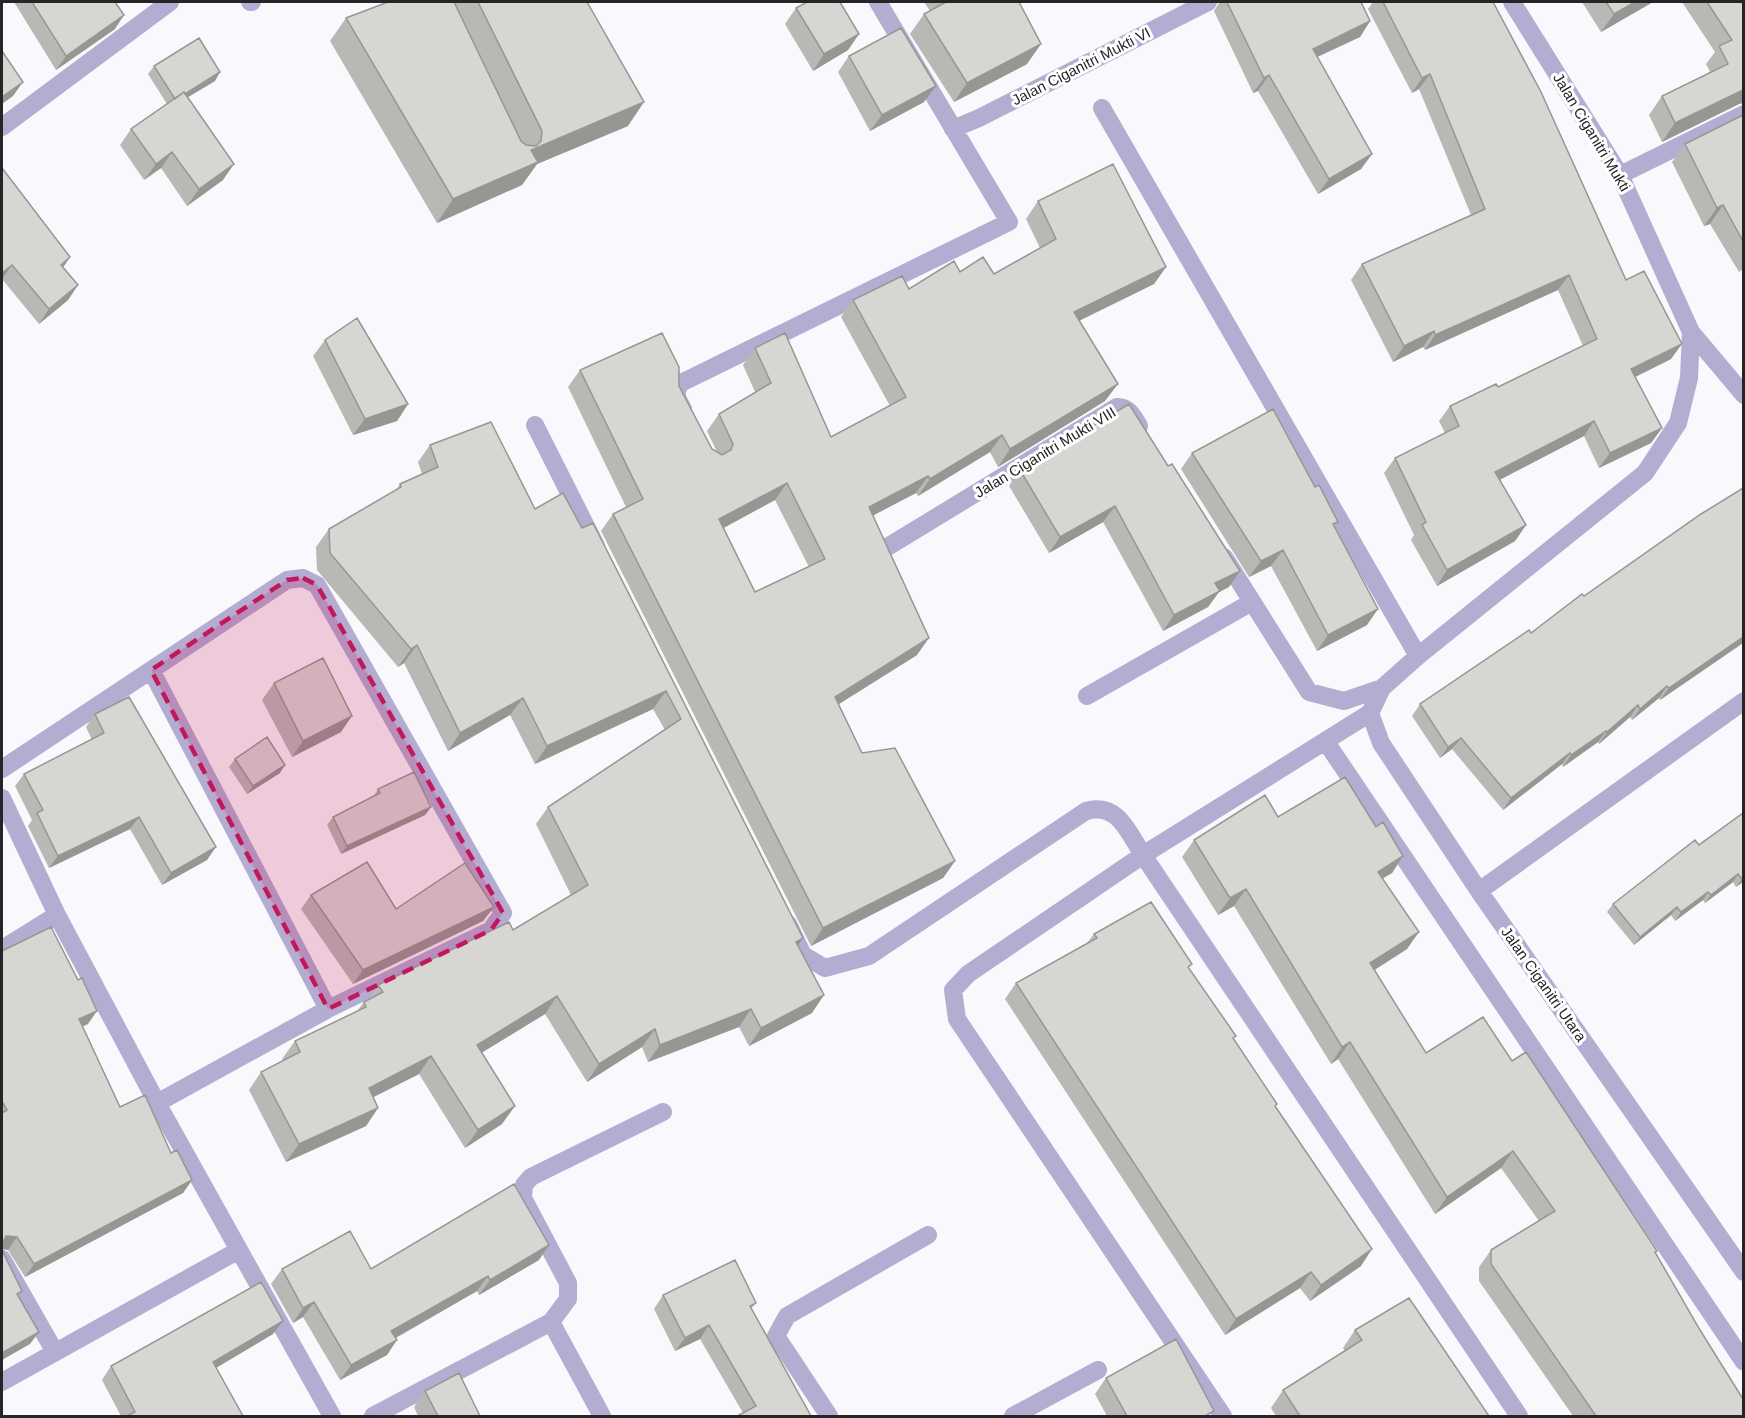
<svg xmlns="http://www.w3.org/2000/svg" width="1745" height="1418" font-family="Arial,sans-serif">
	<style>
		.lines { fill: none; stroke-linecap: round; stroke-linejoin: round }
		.minor { stroke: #b4acd1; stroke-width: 18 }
		.wall { fill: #bab8b5; fill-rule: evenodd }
		.shaded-wall { fill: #979693 }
		.building { fill: #d8d6d2; stroke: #979693; stroke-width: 1.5; fill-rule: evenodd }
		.marked { fill: #c2185b; fill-opacity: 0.2; stroke: #c2185b; stroke-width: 4.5; stroke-dasharray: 12 8; stroke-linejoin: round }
		.labels { text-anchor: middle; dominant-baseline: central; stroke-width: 6; stroke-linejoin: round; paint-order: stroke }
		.street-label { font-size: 15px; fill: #252527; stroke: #fff }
	</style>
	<rect width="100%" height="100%" fill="#f9f8fc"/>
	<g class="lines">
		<path class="minor" d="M250 2H252
			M1512 2 1620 175 1691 332 1744 395
			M1102 108 1418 656
			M2 127 170 2
			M953 129 979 118 1208 2
			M1620 175 1744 114
			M1691 332 1689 378 1678 423 1645 473 1418 656 1382 688 1370 713 1381 743 1479 891 1744 1272
			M683 409 677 398V388L683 382 1009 222 878 2
			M535 425 596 546
			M889 546 1117 407C1129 407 1133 416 1139 426
			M1224 557 1309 692 1344 701 1382 688
			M151 670 328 1009
			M1087 696 1252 602
			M1370 713 1143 855 1519 1416
			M1326 742 1744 1362
			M2 769 287 580 303 578 317 585 503 913 491 930 328 1009 157 1103 239 1250
			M2 798 57 915 157 1103
			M1479 891 1744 701
			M788 924 803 955 825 968 869 956 1086 811C1118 802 1128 832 1143 855L968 974 953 990 957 1019 1223 1416
			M2 949 57 915
			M2 1259 55 1352
			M551 1322 568 1299V1283L523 1198 524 1185 531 1177 663 1112
			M2 1382 239 1250 332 1416
			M373 1416 551 1322 602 1416
			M829 1416 776 1336 787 1316 928 1235
			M1013 1416 1098 1370"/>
	</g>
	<path class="wall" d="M14 2H115V29L56 70Z
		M388 2H587L628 126 537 164 522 185 437 223 330 41 346 18Z
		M924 2H1019L1027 64 954 102 910 34 924 14 930 11Z
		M1219 2H1361L1370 21 1360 37 1317 57 1372 154 1361 169 1318 194 1258 91 1253 93 1214 11 1219 3Z
		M1373 2H1493L1626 280 1671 359 1635 377 1662 428 1651 443 1599 468 1584 436 1499 480 1526 525 1515 541 1437 586 1411 540 1414 535 1384 473 1395 458 1445 433 1439 421 1450 406 1498 387 1583 346 1558 290 1425 350 1423 347 1393 362 1351 280 1362 264 1471 215 1419 89 1412 93 1368 9Z
		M1582 2H1653L1601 32Z
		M1682 2H1743V103L1739 104 1662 142 1649 115 1662 96 1710 72 1706 64 1715 52Z
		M796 8 859 34 848 50 813 71 785 24Z
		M849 56 924 102 870 131 838 72Z
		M154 66 215 81 187 97 223 180 187 206 161 168 144 180 120 145 131 129 167 104 148 74Z
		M1743 115V269L1739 272 1710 224 1704 226 1672 162 1685 144Z
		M2 168 70 257 63 267 78 285 68 300 39 324 2 279Z
		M1038 201 1166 267 1154 284 1079 321 1105 401 998 467 990 452 918 496 916 493 873 515 917 655 839 704 862 753 955 861 943 878 811 946 601 531 613 514 626 507 568 387 580 370 679 386 712 449 717 452 707 431 719 414 755 392 743 365 755 348 831 437 890 406 841 317 853 300 909 289 960 272 994 274 1040 248 1026 219ZM775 500 809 567 755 592 723 528Z
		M325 340 408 404 397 421 353 435 313 356Z
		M1129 404 1229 587 1219 592 1208 607 1163 631 1103 522 1049 553 1009 486 1020 470Z
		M430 445 535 509 582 528 593 523 798 946 812 1013 749 1046 739 1027 648 1062 642 1047 587 1082 545 1014 482 1052 502 1124 465 1148 419 1074 373 1097 378 1108 366 1126 286 1162 249 1090 261 1072 283 1061 282 1059 295 1041 357 1011 364 1002 369 999 378 985 513 930 571 895 536 824 548 807 665 730 653 709 535 764 510 715 448 751 404 663 398 667 317 570 316 547 329 529 397 489 400 484 422 474 418 462Z
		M1192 453 1315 487 1338 522 1335 527 1367 625 1317 651 1271 566 1249 577 1181 469Z
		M1584 596 1743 643 1660 700 1659 698 1632 720 1630 717 1599 744 1598 742 1563 767 1562 764 1503 810 1452 749 1440 758 1412 716 1420 704 1531 633Z
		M274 683 341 732 292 757 262 700Z
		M95 714 207 860 162 885 130 829 49 868 28 826 32 820 15 786 24 774 92 740 86 727Z
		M235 759 280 773 247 794 229 767Z
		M378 789 431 807 425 815 341 854 327 825 333 817 373 797Z
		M1743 813V882L1736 887 1733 882 1705 903 1703 900 1675 921 1671 915 1634 945 1607 912 1613 904Z
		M1278 817 1376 827 1403 856 1392 873 1383 878 1407 949 1374 970 1426 1053 1512 1061 1657 1251 1656 1253 1743 1416H1573L1479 1281V1267L1491 1250 1539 1221 1501 1168 1435 1214 1338 1059 1331 1064 1234 906 1218 915 1182 857 1194 840Z
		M311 895 396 909 494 907 483 921 353 984 301 909Z
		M1094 934 1189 968 1234 1040 1277 1104 1275 1107 1361 1266 1310 1301 1300 1288 1225 1335 1005 999 1016 983 1087 943Z
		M2 951 88 1024 83 1026 120 1107 171 1153 192 1180 183 1193 25 1277 8 1250 2 1249Z
		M539 1260 479 1295 477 1291 396 1338 387 1355 340 1380 303 1317 293 1323 271 1284 282 1269H371Z
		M663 1295 756 1303 751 1309 811 1416H738L743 1413 700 1339 675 1351 654 1309Z
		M1355 1330 1489 1416H1276L1271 1408 1283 1390 1345 1351 1343 1348Z
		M273 1334 216 1368 243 1416H121L102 1380 111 1366Z
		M1106 1378 1211 1416H1107L1095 1394Z
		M425 1391 480 1416H418L414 1407Z"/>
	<path class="shaded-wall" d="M1635 2H1653L1601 32 1614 14Z
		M124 15 115 29 56 70 66 56Z
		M1370 21 1360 37 1302 64 1313 49Z
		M859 34 848 50 813 71 824 54Z
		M1041 44 1027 64 954 102 967 83Z
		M220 72 215 81 170 108 175 100Z
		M1430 74 1419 89 1412 93 1422 78Z
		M1269 75 1258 91 1253 93 1264 78Z
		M23 82 13 96 2 104V97Z
		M936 86 924 102 870 131 882 115Z
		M1743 90V103L1739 104 1662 142 1675 123Z
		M644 102 628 126 537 164 522 185 437 223 453 199 531 150Z
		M172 152 161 168 144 180 156 164Z
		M1372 154 1361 169 1318 194 1329 179Z
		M234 164 223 180 187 206 199 189Z
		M1723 205 1710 224 1704 226 1717 208Z
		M70 257 60 272 61 265Z
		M12 265 2 279V273Z
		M1166 267 1154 284 1062 329 1074 312Z
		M1569 275 1558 290 1425 350 1435 335Z
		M78 285 68 300 39 324 49 309Z
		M1434 331 1423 347 1393 362 1404 346Z
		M1682 344 1671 359 1621 384 1631 369Z
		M1118 384 1105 401 998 467 1010 449Z
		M408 404 397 421 353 435 365 419Z
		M1594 421 1584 436 1484 488 1495 472Z
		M1662 428 1651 443 1599 468 1610 453Z
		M1002 435 990 452 918 496 930 479Z
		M928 476 916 493 857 524 869 507Z
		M787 483 775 500 707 537 719 519Z
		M1115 506 1103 522 1049 553 1060 537Z
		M1526 525 1515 541 1437 586 1447 570Z
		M1283 550 1271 566 1249 577 1261 561Z
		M1240 571 1229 587 1219 592 1208 607 1163 631 1174 615 1215 583Z
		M1378 609 1367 625 1317 651 1328 635Z
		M1743 637V643L1660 700 1669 688Z
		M929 638 917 655 823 714 835 697Z
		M417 645 404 663 398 667 411 649Z
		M1667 686 1659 698 1632 720 1640 709Z
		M666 691 653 709 535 764 547 746Z
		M523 698 510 715 448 751 460 733Z
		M1638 705 1630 717 1599 744 1607 732Z
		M352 716 341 732 292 757 303 741Z
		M1606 731 1598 742 1563 767 1571 755Z
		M1461 738 1452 749 1440 758 1448 747Z
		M1570 753 1562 764 1503 810 1511 798Z
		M285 765 280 773 247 794 253 786Z
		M431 807 425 815 341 854 347 846Z
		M139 817 130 829 49 868 58 856Z
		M216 847 207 860 162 885 171 873Z
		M1403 856 1392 873 1366 888 1378 872Z
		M955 861 943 878 811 946 823 928Z
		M1738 874 1733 882 1705 903 1711 895Z
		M1743 877V882L1736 887 1742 879Z
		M1246 889 1234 906 1218 915 1230 898Z
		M1708 892 1703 900 1675 921 1681 912Z
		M494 907 483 921 353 984 363 970Z
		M1677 907 1671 915 1634 945 1640 937Z
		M1419 932 1407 949 1359 980 1370 963Z
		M803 938 791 956 796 942Z
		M824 995 812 1013 749 1046 761 1028Z
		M557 996 545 1014 465 1063 477 1045Z
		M751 1009 739 1027 648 1062 660 1045Z
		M97 1011 88 1024 70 1032 79 1019Z
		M655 1029 642 1047 587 1082 599 1064Z
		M1350 1042 1338 1059 1331 1064 1342 1047Z
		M431 1056 419 1074 356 1106 369 1088Z
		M515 1106 502 1124 465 1148 478 1130Z
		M378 1108 366 1126 286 1162 299 1144Z
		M1513 1151 1501 1168 1435 1214 1447 1197Z
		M192 1180 183 1193 25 1277 34 1264Z
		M6 1236 17 1237 8 1250 2 1249V1243Z
		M549 1245 539 1260 479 1295 490 1280Z
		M1372 1249 1361 1266 1310 1301 1321 1285Z
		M1311 1272 1300 1288 1225 1335 1236 1319Z
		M488 1276 477 1291 381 1346 391 1331Z
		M314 1302 303 1317 293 1323 303 1308Z
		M283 1321 273 1334 204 1375 213 1362Z
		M709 1325 700 1339 675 1351 685 1338Z
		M39 1332 30 1344 2 1360V1353Z
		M397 1340 387 1355 340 1380 351 1365Z"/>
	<path class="building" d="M32 2H115L124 15 66 56Z
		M388 2H454L521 141 526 145 536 146 541 141 542 131 478 2H587L644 102 531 150 538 162 453 199 346 18Z
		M807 2H840L859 34 824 54 796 8Z
		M946 2H1019L1041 44 967 83 924 14Z
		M1227 2H1361L1370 21 1313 49 1372 154 1329 179 1269 75 1264 78Z
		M1383 2H1493L1541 92 1626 280 1644 271 1682 344 1631 369 1662 428 1610 453 1594 421 1495 472 1526 525 1447 570 1422 525 1426 522 1395 458 1459 426 1450 406 1496 384 1498 387 1597 339 1569 275 1435 335 1434 331 1404 346 1362 264 1485 209 1430 74 1422 78Z
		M1606 2H1635L1614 14Z
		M1707 2H1743V90L1675 123 1662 96 1728 64 1719 46 1732 40Z
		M901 28 936 86 882 115 849 56Z
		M199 38 220 72 185 94 184 92 175 99 154 66Z
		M2 51 23 82 2 97Z
		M184 92 234 164 199 189 172 152 156 164 131 129Z
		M1743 115V241L1723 205 1717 208 1685 144Z
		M1113 164 1166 267 1074 312 1118 384 1010 449 1002 435 930 479 928 476 869 507 929 638 835 697 862 753 895 748 955 861 823 928 613 514 643 499 580 370 662 333 679 367V386L712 449 722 455 731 450 733 444 719 414 771 383 755 348 785 333 831 437 906 397 853 300 902 276 909 289 954 261 960 272 983 257 994 274 1056 239 1038 201ZM787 483 825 559 755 592 719 519Z
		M2 168 70 257 61 265 78 285 49 309 12 265 2 273Z
		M357 318 408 404 365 419 325 340Z
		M1129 404 1168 466 1172 464 1240 571 1215 583 1220 591 1174 615 1115 506 1060 537 1020 470Z
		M1273 409 1315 487 1319 485 1338 522 1333 524 1378 609 1328 635 1283 550 1261 561 1192 453Z
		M491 422 535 509 563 493 582 528 593 523 803 938 796 942 824 995 761 1028 751 1009 660 1045 655 1029 599 1064 557 996 477 1045 515 1106 478 1130 431 1056 369 1088 378 1108 299 1144 261 1072 300 1052 295 1041 366 1007 364 1002 383 992 378 985 509 922 513 930 588 885 548 807 681 719 666 691 547 746 523 698 460 733 417 645 411 649 330 553 329 529 401 487 400 484 438 467 430 445Z
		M1743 488V637L1669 688 1667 686 1640 709 1638 705 1607 732 1606 731 1571 755 1570 753 1511 798 1461 738 1448 747 1420 704 1529 630 1531 633 1582 594 1584 596 1701 514Z
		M323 658 352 716 303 741 274 683Z
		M129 697 216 847 171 873 139 817 58 856 37 813 43 810 24 774 104 733 95 714Z
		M267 737 285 765 253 786 235 759Z
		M414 772 431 807 347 846 333 817 380 793 378 789Z
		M1345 777 1376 827 1383 822 1403 856 1378 872 1419 932 1370 963 1426 1053 1483 1017 1512 1061 1526 1052 1657 1251 1655 1252 1700 1330 1743 1399V1416H1596L1491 1264V1250L1555 1211 1513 1151 1447 1197 1350 1042 1342 1047 1246 889 1230 898 1194 840 1265 795 1278 817Z
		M1743 813V877L1742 879 1738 874 1711 895 1708 892 1681 912 1677 907 1640 937 1613 904 1695 840 1699 845Z
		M367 862 396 909 465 863 494 907 363 970 311 895Z
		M1151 902 1192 964 1188 967 1236 1036 1233 1038 1277 1104 1275 1106 1372 1249 1321 1285 1311 1272 1236 1319 1016 983 1097 938 1094 934Z
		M51 927 78 980 82 978 97 1011 79 1019 120 1107 145 1095 171 1153 177 1150 192 1180 34 1264 17 1237 6 1236 2 1244V1113L7 1110 2 1101V951Z
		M514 1184 549 1245 490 1280 488 1276 391 1331 397 1340 351 1365 314 1302 303 1308 282 1269 350 1231 371 1269Z
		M2 1250 22 1291 17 1294 39 1332 2 1353Z
		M735 1260 756 1303 750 1306 811 1416H740L739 1415 756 1406 709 1325 685 1338 663 1295Z
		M261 1282 283 1321 213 1362 243 1416H127L135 1412 111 1366Z
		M1409 1298 1489 1416H1300L1283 1390 1362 1340 1355 1330Z
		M1176 1339 1214 1411 1205 1416H1127L1106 1378Z
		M459 1373 480 1416H438L425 1391Z"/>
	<path class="marked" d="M303 578 317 585 503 913 491 930 328 1009 151 670 287 580Z"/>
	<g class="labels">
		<g class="street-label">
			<text transform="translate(1081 66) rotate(-27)">Jalan Ciganitri Mukti VI</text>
			<text transform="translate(1592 132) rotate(59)">Jalan Ciganitri Mukti</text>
			<text transform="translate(1045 452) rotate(-31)">Jalan Ciganitri Mukti VIII</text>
			<text transform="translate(1544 984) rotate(55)">Jalan Ciganitri Utara</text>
		</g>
	</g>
	<rect width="1745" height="1418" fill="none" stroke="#252527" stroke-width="6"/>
</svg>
